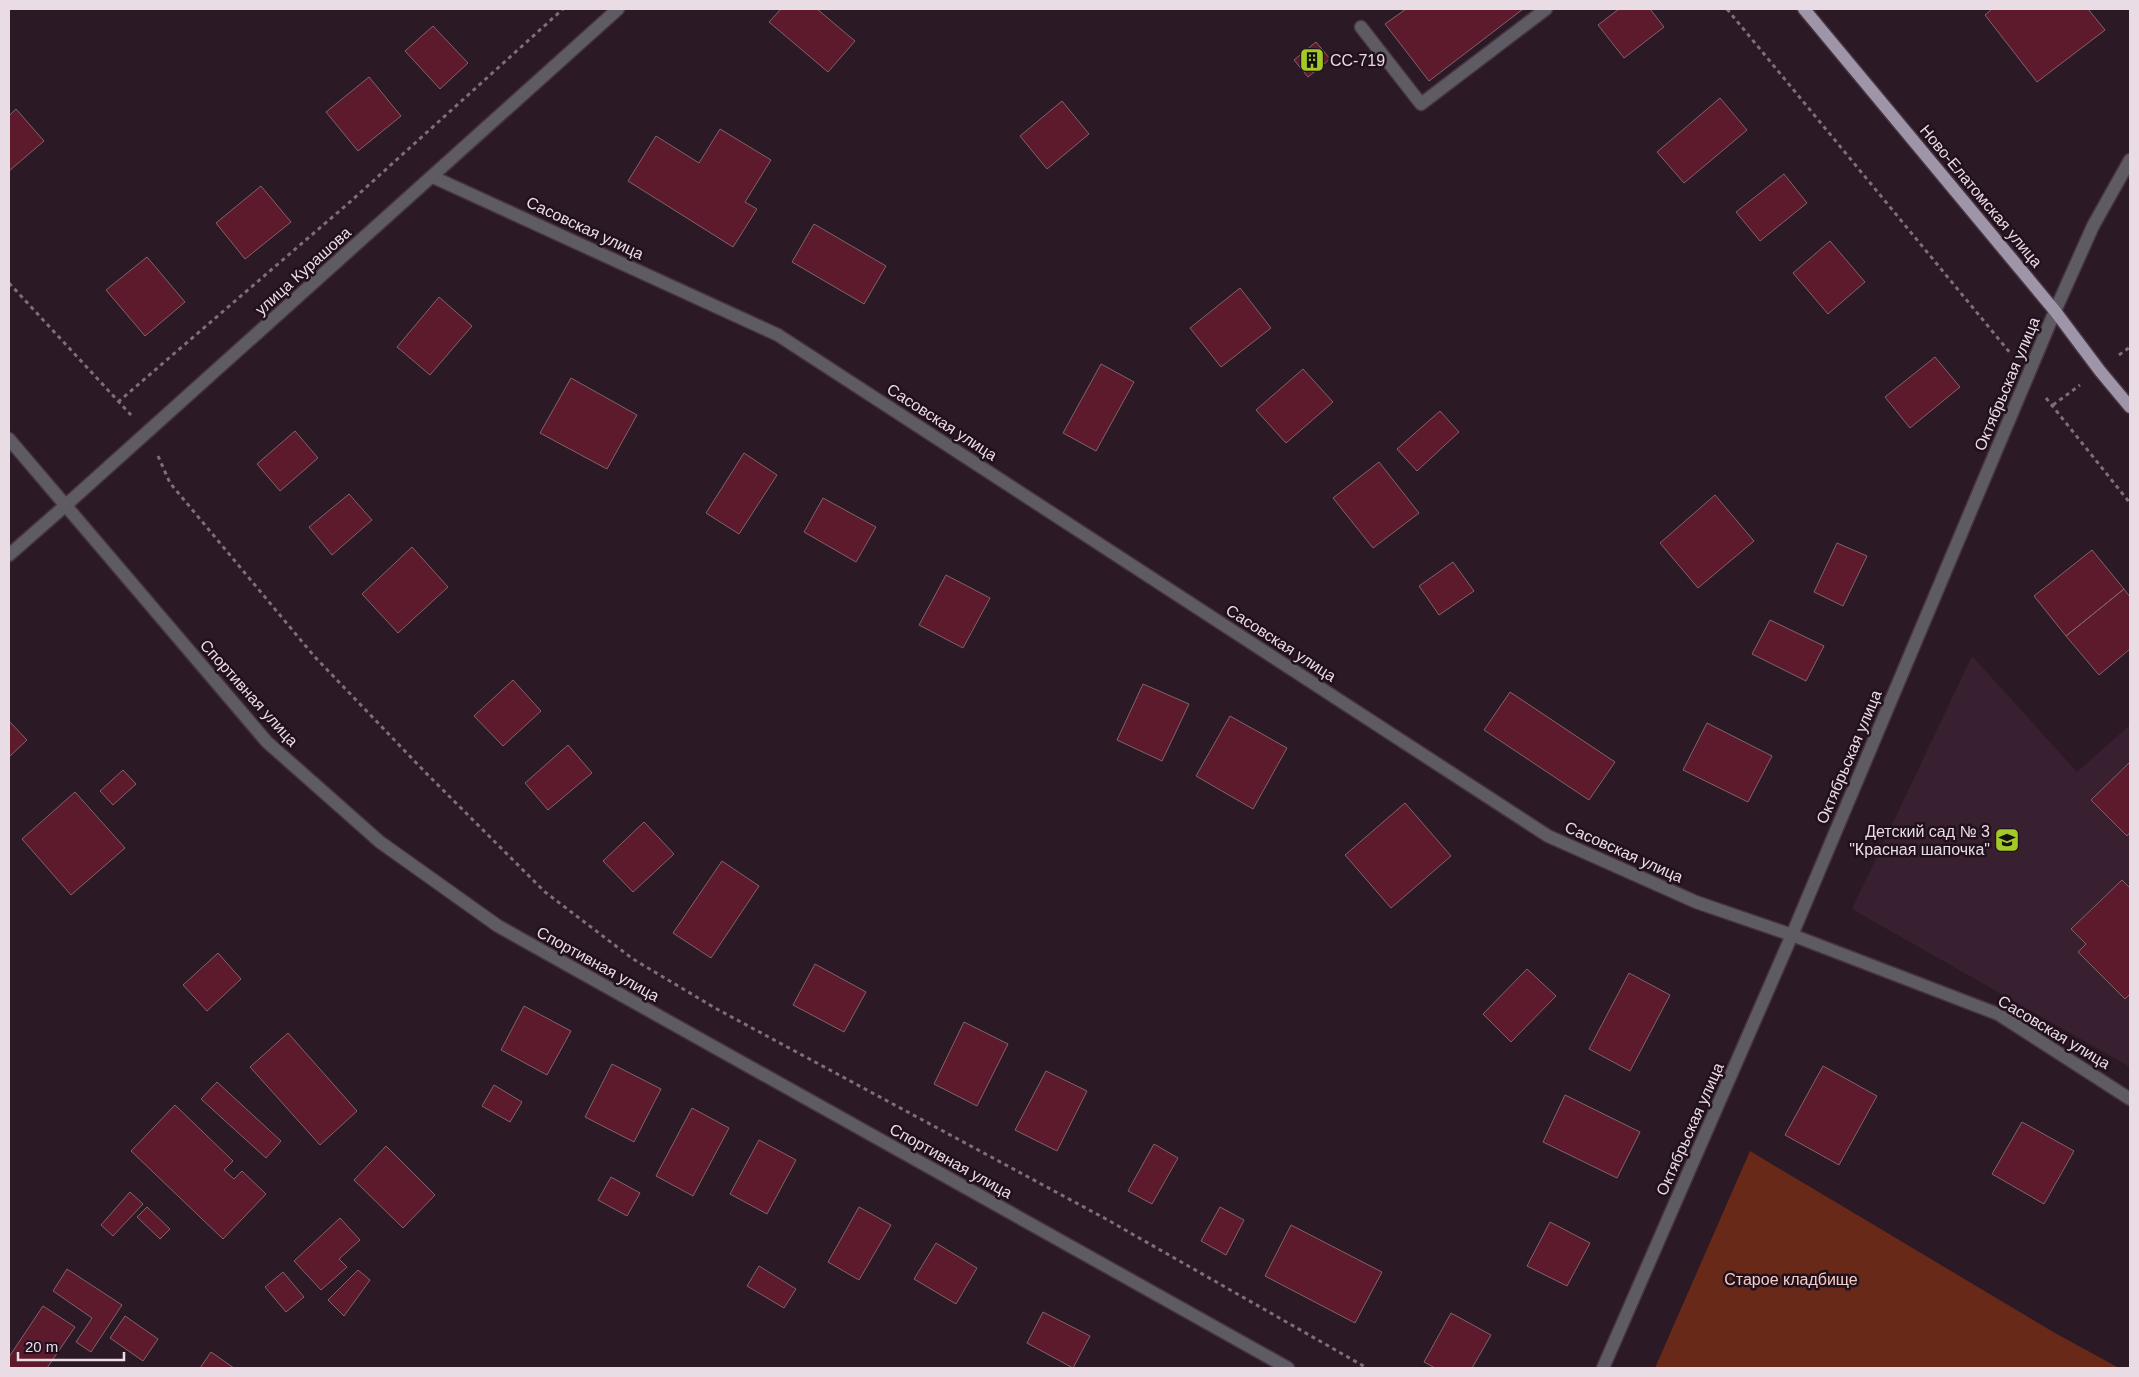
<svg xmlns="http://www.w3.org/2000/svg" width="2139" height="1377" font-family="Arial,sans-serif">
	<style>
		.built { fill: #382031 }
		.green { fill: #682919 }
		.building { fill: #5d1a2d; stroke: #806469 }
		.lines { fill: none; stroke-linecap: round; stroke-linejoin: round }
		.service-casing { stroke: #463441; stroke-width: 15 }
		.minor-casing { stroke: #463441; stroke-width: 15 }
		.tertiary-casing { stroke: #463441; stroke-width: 15 }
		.primary-casing { stroke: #463441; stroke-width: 15 }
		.path { stroke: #7e6e79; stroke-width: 3; stroke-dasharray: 4 4; stroke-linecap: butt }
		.service { stroke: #5f5b64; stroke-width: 12 }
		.minor { stroke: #5f5b64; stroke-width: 12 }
		.tertiary { stroke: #5f5b64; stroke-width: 12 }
		.primary { stroke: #9f95a9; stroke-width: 12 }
		.labels { text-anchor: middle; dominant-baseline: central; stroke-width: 5; stroke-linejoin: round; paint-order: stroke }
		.poi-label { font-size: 16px; fill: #e9dce5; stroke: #21101d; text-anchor: start }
		.street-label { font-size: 16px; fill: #e9dce5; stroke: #21101d }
		.park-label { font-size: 16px; fill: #f8cdc1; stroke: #21101d }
	</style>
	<rect width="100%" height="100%" fill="#2b1926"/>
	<path class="built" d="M1972 656 2077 772 2130 725V1067L1852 909Z"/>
	<path class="green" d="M1750 1151 2055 1333 2119 1368H1655Z"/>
	<path class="building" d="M781 9H817L855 41 828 72 769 22Z
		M1406 9H1523L1429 81 1385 24Z
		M1619 9H1650L1664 27 1624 58 1598 25Z
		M1992 9H2088L2105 30 2037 82 1985 15Z
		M433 26 468 63 440 89 405 51Z
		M1316 42 1330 59 1308 77 1294 60Z
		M369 77 401 116 358 151 326 112Z
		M1720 98 1747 130 1684 183 1657 152Z
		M1062 101 1089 134 1047 169 1020 136Z
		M16 109 44 141 9 171V116Z
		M720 129 771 160 745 202 757 209 733 247 628 181 656 136 699 163Z
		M1784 174 1807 203 1760 241 1736 212Z
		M261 186 291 222 245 259 216 223Z
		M814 224 886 266 864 304 792 262Z
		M1830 241 1865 282 1828 314 1793 273Z
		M147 257 185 302 145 336 106 290Z
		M1240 288 1271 328 1221 367 1190 328Z
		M439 297 472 326 430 375 397 347Z
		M1935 357 1960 387 1910 428 1885 397Z
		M1101 364 1134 382 1096 451 1063 433Z
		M1303 369 1333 402 1286 443 1256 410Z
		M571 378 637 415 607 469 540 433Z
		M1440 411 1459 432 1417 471 1397 449Z
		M295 431 318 458 280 491 257 464Z
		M744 453 777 475 739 534 706 513Z
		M1379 462 1419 513 1373 548 1333 498Z
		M349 494 372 520 332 555 309 527Z
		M1715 495 1754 541 1698 588 1660 543Z
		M823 498 876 527 856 562 804 532Z
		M1837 543 1867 556 1843 606 1814 592Z
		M412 547 448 587 398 633 362 594Z
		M2092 550 2124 589 2066 636 2034 596Z
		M1453 562 1474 591 1439 615 1419 586Z
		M946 575 990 598 963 648 919 625Z
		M2124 589 2130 597V649L2099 675 2066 636Z
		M1770 620 1824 646 1806 681 1752 654Z
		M513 680 541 711 503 746 474 716Z
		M1143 684 1189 704 1162 761 1117 740Z
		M1510 692 1615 762 1589 800 1484 730Z
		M1230 716 1287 748 1253 809 1196 776Z
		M9 721 27 740 9 757Z
		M1707 723 1772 756 1748 802 1683 770Z
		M568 745 592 773 548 810 525 783Z
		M2130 762V832L2127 836 2091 800Z
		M123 770 136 784 113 805 100 791Z
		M75 792 125 848 71 895 22 839Z
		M1405 803 1451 856 1391 908 1345 855Z
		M644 822 674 854 633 892 603 861Z
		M722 861 759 886 711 958 673 933Z
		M2122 880 2130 888V994L2125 999 2078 952 2086 944 2071 929Z
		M218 953 241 979 207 1011 183 985Z
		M815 964 866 992 844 1032 793 1005Z
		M1527 969 1556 996 1511 1042 1483 1014Z
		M1629 973 1670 995 1630 1071 1589 1049Z
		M524 1006 571 1031 547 1075 501 1050Z
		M964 1022 1008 1044 977 1106 934 1084Z
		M288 1033 357 1111 320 1145 250 1067Z
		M612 1064 661 1089 634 1142 585 1117Z
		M1823 1066 1877 1096 1839 1165 1785 1135Z
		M1046 1071 1087 1091 1057 1151 1015 1130Z
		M217 1082 281 1141 266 1158 201 1099Z
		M494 1085 522 1102 510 1122 482 1106Z
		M1565 1095 1640 1132 1617 1178 1543 1142Z
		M175 1105 233 1161 224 1170 234 1179 242 1171 266 1194 223 1239 131 1151Z
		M692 1108 729 1128 693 1196 656 1176Z
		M2022 1122 2074 1151 2044 1204 1992 1174Z
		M759 1140 796 1160 767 1214 730 1194Z
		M1154 1144 1178 1158 1152 1204 1128 1191Z
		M386 1146 435 1195 403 1228 354 1180Z
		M611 1177 640 1193 627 1216 598 1200Z
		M130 1192 143 1204 113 1236 101 1225Z
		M147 1207 170 1229 160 1239 137 1217Z
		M859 1207 891 1225 859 1280 828 1262Z
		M1220 1207 1244 1220 1226 1255 1201 1241Z
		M340 1218 360 1240 339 1259 347 1267 321 1290 294 1261Z
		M1550 1222 1590 1243 1567 1286 1527 1266Z
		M1291 1225 1382 1272 1355 1323 1265 1276Z
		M936 1243 977 1268 956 1304 914 1279Z
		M759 1266 796 1289 784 1308 747 1286Z
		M67 1269 122 1305 91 1352 76 1342 92 1318 53 1291Z
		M358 1270 370 1280 344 1316 328 1300Z
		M283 1272 304 1297 286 1312 265 1287Z
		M43 1306 75 1327 47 1368H9V1357Z
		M1043 1312 1090 1336 1073 1368 1027 1343Z
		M1451 1313 1491 1335 1472 1368H1435L1424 1362Z
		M125 1316 158 1339 143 1361 110 1338Z
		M211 1352 234 1368H200Z"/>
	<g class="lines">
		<defs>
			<path id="service" d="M1361 27 1421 104 1546 9"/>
			<path id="minor" d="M433 177 778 335 1548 836 1696 902 1792 935 1998 1014 2130 1099
				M9 555 66 505
				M1603 1368 1792 935 2055 311 2093 226 2130 160"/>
			<path id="tertiary" d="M9 439 267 742 380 842 498 926 1288 1368
				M66 505 618 9"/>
			<path id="primary" d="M1804 9 2055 311 2100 371 2130 407"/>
		</defs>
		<use href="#service" class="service-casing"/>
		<use href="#minor" class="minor-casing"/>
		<use href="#tertiary" class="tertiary-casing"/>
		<use href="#primary" class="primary-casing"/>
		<path class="path" d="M1727 9 2011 354
			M9 283 131 415
			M2119 355 2130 347
			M2046 398 2130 503
			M118 402 351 201 563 9
			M2053 405 2080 385
			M158 456 170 483 314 656 424 771 545 892 633 959 715 1008 1106 1219 1367 1368"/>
		<use href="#service" class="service"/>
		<use href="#minor" class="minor"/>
		<use href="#tertiary" class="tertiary"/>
		<use href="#primary" class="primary"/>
	</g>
	<defs>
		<symbol id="building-square" viewBox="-11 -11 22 22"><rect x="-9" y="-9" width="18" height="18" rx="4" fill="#a3c927" stroke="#21101d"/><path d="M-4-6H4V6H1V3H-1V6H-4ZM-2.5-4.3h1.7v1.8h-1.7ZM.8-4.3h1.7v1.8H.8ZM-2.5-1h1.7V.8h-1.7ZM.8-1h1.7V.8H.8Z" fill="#111"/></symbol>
		<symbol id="school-square" viewBox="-11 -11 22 22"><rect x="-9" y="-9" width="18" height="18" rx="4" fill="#a3c927" stroke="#21101d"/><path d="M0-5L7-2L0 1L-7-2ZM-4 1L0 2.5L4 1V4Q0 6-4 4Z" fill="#111"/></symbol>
	</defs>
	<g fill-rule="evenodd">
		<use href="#building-square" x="1298" y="46" width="28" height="28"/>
		<use href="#school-square" x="1993" y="826" width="28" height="28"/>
	</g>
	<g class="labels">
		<g class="poi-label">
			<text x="1330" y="60">СС-719</text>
			<text x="1990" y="831" text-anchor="end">Детский сад № 3<tspan x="1990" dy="18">"Красная шапочка"</tspan></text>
		</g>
		<g class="street-label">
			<text transform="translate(1981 196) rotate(50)">Ново-Елатомская улица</text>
			<text transform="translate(585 228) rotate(25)">Сасовская улица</text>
			<text transform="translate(303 271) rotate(-42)">улица Курашова</text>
			<text transform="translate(2007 384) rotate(-67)">Октябрьская улица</text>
			<text transform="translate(942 422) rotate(33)">Сасовская улица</text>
			<text transform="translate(1281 643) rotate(33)">Сасовская улица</text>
			<text transform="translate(249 693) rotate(48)">Спортивная улица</text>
			<text transform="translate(1849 757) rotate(-67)">Октябрьская улица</text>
			<text transform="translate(1624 852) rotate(24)">Сасовская улица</text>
			<text transform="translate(598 964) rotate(29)">Спортивная улица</text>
			<text transform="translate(2054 1032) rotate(31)">Сасовская улица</text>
			<text transform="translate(1690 1129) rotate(-66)">Октябрьская улица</text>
			<text transform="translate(951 1161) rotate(29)">Спортивная улица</text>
		</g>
		<g class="park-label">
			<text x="1791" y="1279">Старое кладбище</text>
		</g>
	</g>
	<rect width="2139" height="1377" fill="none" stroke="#e9dce5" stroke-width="20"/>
	<path d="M18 1352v8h106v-8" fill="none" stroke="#e9dce5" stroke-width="2.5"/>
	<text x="25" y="1352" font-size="15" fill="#e9dce5" stroke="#21101d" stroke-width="4" paint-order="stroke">20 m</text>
</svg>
